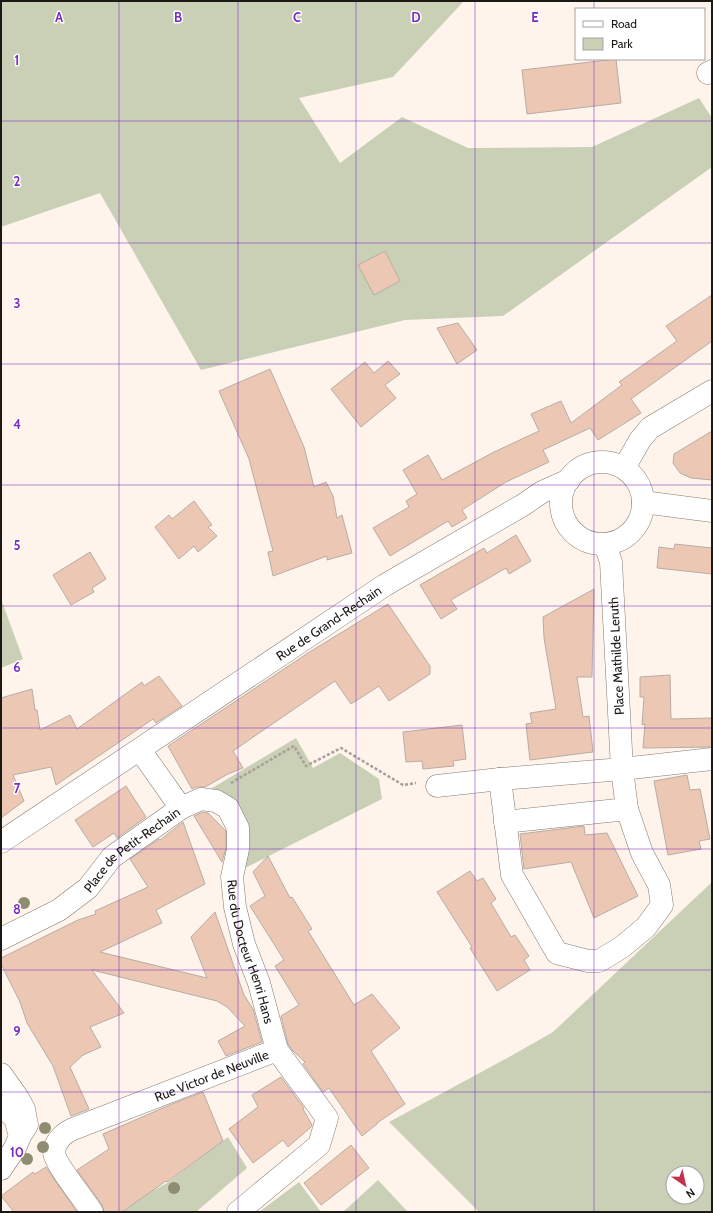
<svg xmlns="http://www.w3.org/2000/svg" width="713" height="1213" font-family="Cabin,sans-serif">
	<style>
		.green { fill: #c9d0b6; fill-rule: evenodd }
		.building { fill: #ecc7b3; stroke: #b8aca5 }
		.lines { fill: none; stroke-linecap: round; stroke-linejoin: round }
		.minor-casing { stroke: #847a72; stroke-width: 23 }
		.path { stroke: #a79f98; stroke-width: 2.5; stroke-dasharray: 3 2; stroke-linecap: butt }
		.minor { stroke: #fff; stroke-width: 22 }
		.tree { fill: #8e8d71 }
		.grid { fill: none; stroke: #7b2cbf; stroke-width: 1; stroke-opacity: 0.55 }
		.labels { text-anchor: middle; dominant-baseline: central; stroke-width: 3; stroke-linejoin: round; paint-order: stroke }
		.street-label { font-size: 13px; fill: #1c1915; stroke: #fff }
		.grid-label { font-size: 13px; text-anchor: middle; font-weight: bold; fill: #7b2cbf; stroke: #fff; stroke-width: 3; stroke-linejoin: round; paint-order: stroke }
	</style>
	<rect width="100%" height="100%" fill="#fff4eb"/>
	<path class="green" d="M1 1H464L393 77 299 98 340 163 402 117 468 148 592 147 699 98 712 118V167L503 316 405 320 201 370 100 193 1 227Z
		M1 599 23 659 1 668Z
		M296 738 313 768 340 753 379 779 382 799 241 870 249 839 207 791Z
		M712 882V1212H479L389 1122 509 1057 553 1032ZM673 1173H697V1197H673Z
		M228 1137 247 1168 196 1212H122L147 1194 167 1183Z
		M378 1180 408 1212H343Z
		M299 1182 321 1212H259Z"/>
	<path class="building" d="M616 59 621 103 527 114 522 70Z
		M385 251 400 281 374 295 358 265Z
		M712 295V341L631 399 641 413 598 440 590 428 543 450 549 462 506 482 462 510 467 518 452 527 448 521 390 556 373 528 409 507 406 501 417 494 403 470 428 455 442 480 494 452 539 431 531 414 561 401 571 423 622 385 619 382 677 341 666 326Z
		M458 323 477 350 457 364 437 328Z
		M388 361 400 374 385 385 396 398 361 427 331 389 365 362 374 373Z
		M270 369 304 447 314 487 326 482 333 496 337 518 342 515 352 553 327 560V556L273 576 268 552 273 551 249 459 219 391Z
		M712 431V480L691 478 680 473 673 463 674 454Z
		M194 501 212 525 208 527 217 536 198 552 194 546 179 559 155 527 169 515 172 519Z
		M516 535 531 561 509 574 506 568 451 600 457 609 441 619 420 585 484 548 487 553Z
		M675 544 712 548V574L657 568 659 547 674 549Z
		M90 552 106 579 92 588 94 592 71 605 53 575Z
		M594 589 592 677H577L583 717 589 716 593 752 530 760 526 724 532 723 530 713 556 709 544 638 543 617Z
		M388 604 430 666V674L389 701 379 686 351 704 335 681 233 751 243 768 228 774 205 787H196L192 789 168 746 308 653Z
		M670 675 671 719 712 718V747L643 748 645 724 642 725 644 697H640V677Z
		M159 676 182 706 156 723 153 719 56 785 51 767 13 775 24 801 1 818V698L32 689 35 710H37L40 730 70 715 77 729 142 682 144 686Z
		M462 725 466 759 453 761 454 766 423 769 422 761 406 762 403 732Z
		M687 775 690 790 700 789 710 839 699 841 701 849 668 855 654 781Z
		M126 786 146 817 117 838 114 833 93 847 75 820Z
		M203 812 208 813 226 831V848L222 862 194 816Z
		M183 822 205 884 156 910 162 923 100 952 207 978 191 937 215 912 244 995 253 1009 262 1042 226 1056 218 1041 245 1026 227 1007 217 1001 92 970 124 1013 90 1027 101 1047 83 1055 70 1067 89 1109 71 1116 53 1066 27 1023 20 1002 1 964V958L78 920 96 914 95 911 148 887 130 859 159 839 160 840Z
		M584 826 585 835 607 833 638 896 594 918 571 862 524 869 520 834Z
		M268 856 290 898 292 897 312 929 308 931 354 1005 372 994 400 1028 371 1051 405 1104 377 1123V1124L362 1136 329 1088 323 1092 303 1064 305 1062 292 1050 288 1044 281 1016 299 1005 275 966 284 960 250 906 265 896 253 872Z
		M470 871 477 881 483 878 496 899 491 903 511 937 515 935 529 956 524 960 530 970 497 991 470 948 472 947 437 892Z
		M281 1077 304 1108 303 1109 312 1125 311 1127 288 1147 283 1140 253 1163 229 1129 258 1107 252 1095Z
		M203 1092 223 1141 167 1182 166 1181 122 1212H104L102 1205 77 1170 109 1149 103 1134 172 1104Z
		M351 1145 369 1168 321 1205 304 1183Z
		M46 1167 54 1179 77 1212H14L1 1196 33 1172 35 1174Z"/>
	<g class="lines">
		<defs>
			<g id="minor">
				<path d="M708 73 712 71"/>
				<circle cx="602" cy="503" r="41"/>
				<path d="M624 468 640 440 650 428 712 391"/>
				<path d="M643 502 712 511"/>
				<path d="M140 750 181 808"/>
				<path d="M500 779 512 875 557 953 588 961H599L622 947 646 927 662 905 659 885 642 853 627 809 622 769 611 562 605 544"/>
				<path d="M437 786 500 779 622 769 712 759"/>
				<path d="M505 822 627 809"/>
				<path id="s1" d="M1 842 385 585 523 505 542 492 569 480"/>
				<path id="s2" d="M1 939 59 910 88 888 112 857 181 808 201 799 216 801 228 808 238 828V849L232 877 235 907 244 944 259 983 277 1050 327 1118 319 1145 238 1212"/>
				<path d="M1 1074 18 1098 24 1109 27 1125 20 1136 15 1148 1 1169"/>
				<path d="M1 1106 15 1118 20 1136"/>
				<path id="s3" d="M92 1212C84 1199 54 1163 54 1152 55 1141 64 1133 73 1129L277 1050"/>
			</g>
		</defs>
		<use href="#minor" class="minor-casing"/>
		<path class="path" d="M231 783 294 746 306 766 341 748 403 785 416 783"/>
		<use href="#minor" class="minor"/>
	</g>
	<g class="tree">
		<circle cx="24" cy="903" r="6"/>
		<circle cx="45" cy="1128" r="6"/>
		<circle cx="43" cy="1147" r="6"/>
		<circle cx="27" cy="1159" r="6"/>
		<circle cx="174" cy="1188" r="6"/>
	</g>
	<path class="grid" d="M119 1V1212M238 1V1212M356 1V1212M475 1V1212M594 1V9M594 59V1212M1 121H712M1 243H712M1 364H712M1 485H712M1 606H712M1 728H712M1 849H712M1 970H712M1 1092H712"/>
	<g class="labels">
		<g class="street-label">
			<text stroke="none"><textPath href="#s1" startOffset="394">Rue de Grand-Rechain</textPath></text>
			<text transform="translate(616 656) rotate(-93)">Place Mathilde Leruth</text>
			<text stroke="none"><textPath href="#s2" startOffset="160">Place de Petit-Rechain</textPath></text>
			<text stroke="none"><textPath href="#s2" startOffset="425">Rue du Docteur Henri Hans</textPath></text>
			<text stroke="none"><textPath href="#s3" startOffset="251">Rue Victor de Neuville</textPath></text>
		</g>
	</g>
	<g class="grid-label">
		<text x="59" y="22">A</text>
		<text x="178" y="22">B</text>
		<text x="297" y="22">C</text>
		<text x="416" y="22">D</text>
		<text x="535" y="22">E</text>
		<text x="17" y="65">1</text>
		<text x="17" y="186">2</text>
		<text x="17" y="308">3</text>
		<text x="17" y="429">4</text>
		<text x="17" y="550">5</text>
		<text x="17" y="672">6</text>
		<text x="17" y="793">7</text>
		<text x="17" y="914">8</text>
		<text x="17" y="1036">9</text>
		<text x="17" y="1157">10</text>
	</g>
	<rect width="713" height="1213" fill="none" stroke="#1c1915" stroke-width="4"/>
	<rect x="575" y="8" width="130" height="52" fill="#ffffff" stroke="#a4a3a1"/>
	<rect x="583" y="21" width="20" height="6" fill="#ffffff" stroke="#a4a3a1"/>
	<text x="611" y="28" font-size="12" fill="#1c1915">Road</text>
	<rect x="583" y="38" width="20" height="12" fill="#c9d0b6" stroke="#a4a3a1"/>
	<text x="611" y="48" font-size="12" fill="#1c1915">Park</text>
	<g transform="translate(685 1185) rotate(146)"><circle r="19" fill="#ffffff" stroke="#a4a3a1"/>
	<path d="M0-3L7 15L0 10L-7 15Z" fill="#c2314e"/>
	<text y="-6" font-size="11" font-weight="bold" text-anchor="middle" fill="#1c1915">N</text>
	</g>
</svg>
